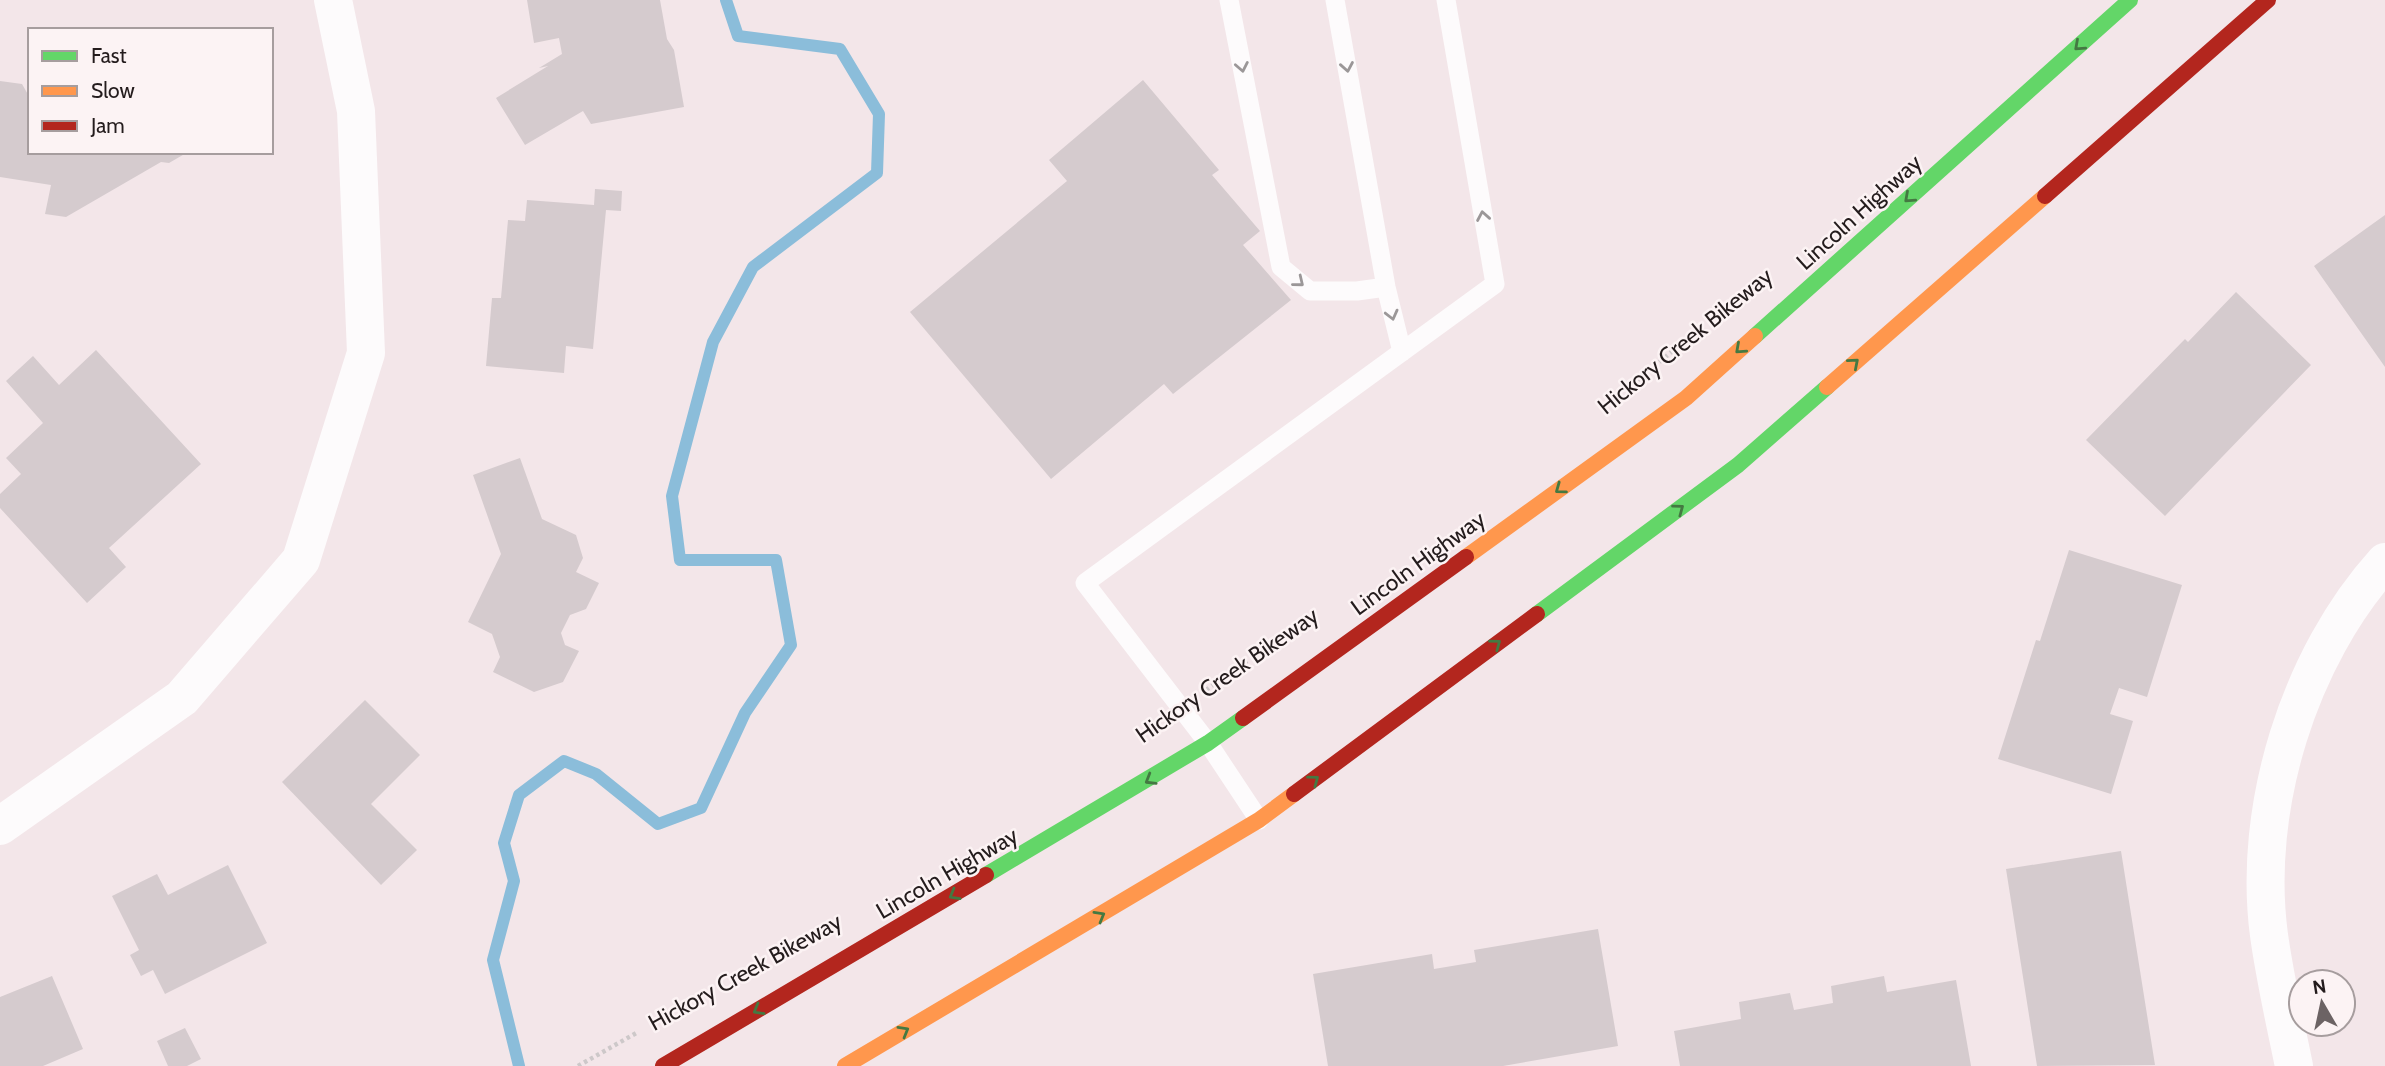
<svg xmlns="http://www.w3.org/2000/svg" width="2385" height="1066" font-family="Cabin,sans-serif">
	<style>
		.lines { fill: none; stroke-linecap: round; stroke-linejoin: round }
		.stream { stroke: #8bbdda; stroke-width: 12 }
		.building { fill: #d5cbce }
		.path { stroke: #cdc8c9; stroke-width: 4.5; stroke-dasharray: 3.5 3.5; stroke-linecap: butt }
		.lane { stroke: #fdfbfc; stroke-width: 19 }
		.street { stroke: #fdfbfc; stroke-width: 38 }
		.fast { stroke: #63d668; stroke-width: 16 }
		.slow { stroke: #ff974d; stroke-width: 16 }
		.jam { stroke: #b3261e; stroke-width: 16 }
		.oneway { stroke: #447942 }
		.oneway2 { stroke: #9b9798 }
		.labels { text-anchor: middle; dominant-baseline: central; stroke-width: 5; stroke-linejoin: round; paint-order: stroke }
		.street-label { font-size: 23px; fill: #241c1d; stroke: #fcf3f4 }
	</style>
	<rect width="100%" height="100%" fill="#f3e6e9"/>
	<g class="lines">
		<path class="stream" d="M519 1066 493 960 514 881 504 843 519 795 564 761 596 774 658 824 701 808 745 713 791 645 776 560H680L672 496 713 342 753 267 877 173 879 114 840 49 738 36 726 0"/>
	</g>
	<path class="building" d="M527 0H660L667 39 674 50 684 107 591 124 583 111 525 145 496 98 548 66 539 68 562 54 559 38 534 43Z
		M1143 80 1219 170 1212 175 1260 231 1243 245 1291 300 1173 394 1164 384 1051 479 910 312 1067 181 1049 160Z
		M0 81 22 84 30 98V152H188L169 163 161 162 66 217 45 214 51 185 0 177Z
		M595 189 622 191 621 211 606 210 593 349 566 346 564 373 486 366 492 298H501L508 220 525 221 527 200 594 205Z
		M2385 215V367L2314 266Z
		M2236 292 2311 365 2165 516 2086 440 2185 339 2188 342Z
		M96 350 201 464 109 548 126 567 87 603 0 508V494L21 474 6 458 43 423 6 381 33 356 59 385Z
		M520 458 542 519 576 535 583 558 576 572 599 583 586 609 570 615 561 633 565 645 579 651 563 682 534 692 493 672 500 657 492 634 468 622 501 554 473 475Z
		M2069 550 2182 585 2147 697 2119 688 2110 714 2133 721 2111 794 1998 759 2036 640 2040 641Z
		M365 700 420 755 371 804 417 850 381 885 282 782Z
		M2121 851 2155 1065 2037 1066 2006 869Z
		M228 865 267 943 165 994 153 970 141 976 130 955 139 950 112 896 157 874 168 895Z
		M1598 929 1618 1046 1503 1066H1328L1313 974 1432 954 1434 969 1476 962 1474 950Z
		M52 976 83 1049 43 1066H0V997Z
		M1884 976 1887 992 1956 980 1971 1066H1680L1674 1031 1741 1019 1739 1002 1790 993 1794 1010 1833 1003 1831 986Z
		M185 1028 201 1059 187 1066H168L157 1041Z"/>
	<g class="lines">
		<path class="path" d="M1638 380 1682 343
			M1206 690 1247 661
			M578 1066 638 1032"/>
		<path class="lane" d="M1229 0 1281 267 1310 291H1357L1386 287
			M1335 0 1386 287 1402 352
			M1259 820 1208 743 1085 583 1495 284 1446 0"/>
		<path class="street" d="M0 826 182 698 301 560 366 353 356 111 333 0
			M2294 1066C2285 1022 2275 979 2269 935 2252 808 2299 657 2385 562"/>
		<path class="fast" d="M1755 336 2130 0
			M1537 614 1738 465 1827 387
			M986 875 1208 743 1243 718"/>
		<path class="slow" d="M1827 387 2045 196
			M1466 557 1686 398 1755 336
			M845 1066 1259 820 1294 794"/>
		<path class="jam" d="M2045 196 2268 0
			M1243 718 1466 557
			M1294 794 1537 614
			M663 1066 986 875"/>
	</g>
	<defs><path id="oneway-chevron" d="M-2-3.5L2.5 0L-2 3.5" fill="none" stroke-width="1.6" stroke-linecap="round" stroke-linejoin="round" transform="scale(1.75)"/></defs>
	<g class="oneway">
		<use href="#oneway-chevron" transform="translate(2079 46) rotate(138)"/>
		<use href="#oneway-chevron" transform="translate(1909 198) rotate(138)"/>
		<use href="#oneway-chevron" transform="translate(1740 349) rotate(138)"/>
		<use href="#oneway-chevron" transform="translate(1854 363) rotate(-41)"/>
		<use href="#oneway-chevron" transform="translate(1560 489) rotate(144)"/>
		<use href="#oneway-chevron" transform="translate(1679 509) rotate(-37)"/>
		<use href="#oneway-chevron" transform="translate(1496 644) rotate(-37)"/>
		<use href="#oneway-chevron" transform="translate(1150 780) rotate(149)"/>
		<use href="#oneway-chevron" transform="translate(1314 780) rotate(-37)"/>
		<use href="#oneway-chevron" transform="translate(954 895) rotate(150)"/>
		<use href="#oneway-chevron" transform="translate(1100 916) rotate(-30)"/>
		<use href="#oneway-chevron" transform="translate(758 1010) rotate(150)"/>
		<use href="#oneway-chevron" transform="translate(904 1031) rotate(-30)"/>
	</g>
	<g class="oneway2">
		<use href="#oneway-chevron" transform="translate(1242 67) rotate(79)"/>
		<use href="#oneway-chevron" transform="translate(1347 67) rotate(80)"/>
		<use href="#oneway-chevron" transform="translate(1483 216) rotate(-100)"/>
		<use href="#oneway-chevron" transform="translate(1299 282) rotate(39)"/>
		<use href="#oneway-chevron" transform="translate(1392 315) rotate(76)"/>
	</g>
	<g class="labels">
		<g class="street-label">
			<text transform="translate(1859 212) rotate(-42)">Lincoln Highway</text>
			<text transform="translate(1685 341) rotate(-39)">Hickory Creek Bikeway</text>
			<text transform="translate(1418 563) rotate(-36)">Lincoln Highway</text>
			<text transform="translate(1227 675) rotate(-35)">Hickory Creek Bikeway</text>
			<text transform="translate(947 873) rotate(-30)">Lincoln Highway</text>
			<text transform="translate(745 972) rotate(-29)">Hickory Creek Bikeway</text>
		</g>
	</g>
	<rect x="28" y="28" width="245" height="126" fill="#fcf3f4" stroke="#a69d9e" stroke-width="2"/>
	<rect x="42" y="51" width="35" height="10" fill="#63d668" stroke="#a69d9e" stroke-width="2"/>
	<text x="91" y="63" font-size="21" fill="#241c1d">Fast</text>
	<rect x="42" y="86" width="35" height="10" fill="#ff974d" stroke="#a69d9e" stroke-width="2"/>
	<text x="91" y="98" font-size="21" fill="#241c1d">Slow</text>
	<rect x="42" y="121" width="35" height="10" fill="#b3261e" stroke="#a69d9e" stroke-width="2"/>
	<text x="91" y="133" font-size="21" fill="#241c1d">Jam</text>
	<g transform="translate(2322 1003) rotate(351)"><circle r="33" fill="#fcf3f4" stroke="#a69d9e" stroke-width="2"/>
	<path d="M0-5L12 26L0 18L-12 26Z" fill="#6c6364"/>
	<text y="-10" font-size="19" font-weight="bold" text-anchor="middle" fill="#241c1d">N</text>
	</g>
</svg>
